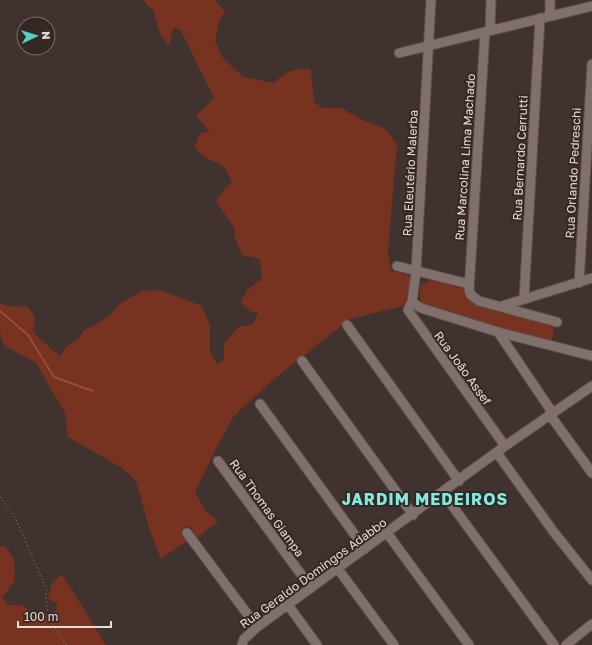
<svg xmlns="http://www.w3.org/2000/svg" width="592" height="645" font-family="'Golos Text',sans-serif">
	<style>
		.green { fill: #783220 }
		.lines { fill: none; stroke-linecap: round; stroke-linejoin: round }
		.stream { stroke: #9b4b36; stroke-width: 2 }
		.minor-casing { stroke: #5c504d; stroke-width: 11 }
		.path { stroke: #948885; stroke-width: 1; stroke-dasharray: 1 3; stroke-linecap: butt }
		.minor { stroke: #806f6b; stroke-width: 9 }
		.labels { text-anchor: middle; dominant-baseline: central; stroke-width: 4; stroke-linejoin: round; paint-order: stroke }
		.street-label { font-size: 12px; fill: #e6ddda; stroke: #352824 }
		.district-label { font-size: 16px; font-weight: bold; letter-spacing: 1px; fill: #83ece0; stroke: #352824 }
	</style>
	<rect width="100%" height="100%" fill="#40322e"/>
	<path class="green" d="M142 0H215L225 12 219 22 215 41 223 58 243 77 274 83C285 72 295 68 311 69L314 102 323 108H341L363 120 384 128 397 144 388 252 391 271 408 275C415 284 410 295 406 305L350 319 275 378 234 416 219 443 195 492 206 511 218 522 197 538 190 526H186L181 534 188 540 161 559 150 531 136 481 122 468 68 437 65 413 36 363 5 346 0 334V304L14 307 27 306 35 317 33 332 49 347 60 356 67 346 78 340 84 330 98 323 110 315 121 303 142 291 160 290 202 306 210 325V351L217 364 224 360V343L239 327 253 324 258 312H252L241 303 247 290 262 279 260 259 242 255 235 238V229L216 201 225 188 232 182 226 170 220 164 204 157 195 147 199 134 209 131 196 116 214 98 180 29 173 28 169 46 160 34 153 10Z
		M432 279 466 290 467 298 471 302 554 327 552 343 423 304 420 298V286Z
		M0 546H5L14 559 15 581 2 597 8 605H22L34 614 42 615 56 611 57 604 48 598 52 583 62 574 106 645H0Z"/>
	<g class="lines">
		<path class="stream" d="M0 311 28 335 54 377 93 391"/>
		<defs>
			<path id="minor" d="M431 0 416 271 412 302 408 310 505 446
				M550 15V0
				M490 31 491 0
				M485 32 469 290 471 295 479 301 557 322
				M399 53 592 6
				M397 266 469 284
				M579 283 592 64
				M524 299 540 18
				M412 302 421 308 498 332 592 356
				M502 306 592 278
				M347 325 459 481
				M498 332 550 409V415L592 473
				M302 361 413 515
				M260 404 365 549
				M497 453 553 531 592 580
				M218 461 311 588
				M443 493 554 645
				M187 533 257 627
				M387 533 469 645
				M338 569 394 645
				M288 605 317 645
				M242 645 244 639 257 627 505 446 592 386
				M566 645 592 624"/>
		</defs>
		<use href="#minor" class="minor-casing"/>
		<path class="path" d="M0 497 16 519 47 591C42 606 56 634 67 645"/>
		<use href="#minor" class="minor"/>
	</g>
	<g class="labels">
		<g class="street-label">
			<text transform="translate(465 157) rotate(-86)">Rua Marcolina Lima Machado</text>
			<text transform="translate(520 158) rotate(-87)">Rua Bernardo Cerrutti</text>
			<text transform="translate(410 173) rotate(-87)">Rua Eleutério Malerba</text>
			<text transform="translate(573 173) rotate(-87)">Rua Orlando Pedreschi</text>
			<text transform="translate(463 368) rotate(54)">Rua João Assef</text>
			<text transform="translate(267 508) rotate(54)">Rua Thomas Giampa</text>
			<text transform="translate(313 573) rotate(-36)">Rua Geraldo Domingos Adabbo</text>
		</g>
		<g class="district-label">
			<text x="425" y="499">JARDIM MEDEIROS</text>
		</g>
	</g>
	<g transform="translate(36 36) rotate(86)"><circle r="19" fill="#352824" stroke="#7c706d"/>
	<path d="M0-3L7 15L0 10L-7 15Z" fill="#57cec1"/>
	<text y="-6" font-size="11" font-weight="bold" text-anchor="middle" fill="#e6ddda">N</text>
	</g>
	<path d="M18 621v6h93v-6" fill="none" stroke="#e6ddda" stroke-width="2"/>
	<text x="24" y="621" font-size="12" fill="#e6ddda" stroke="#352824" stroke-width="3" paint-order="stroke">100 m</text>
</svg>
